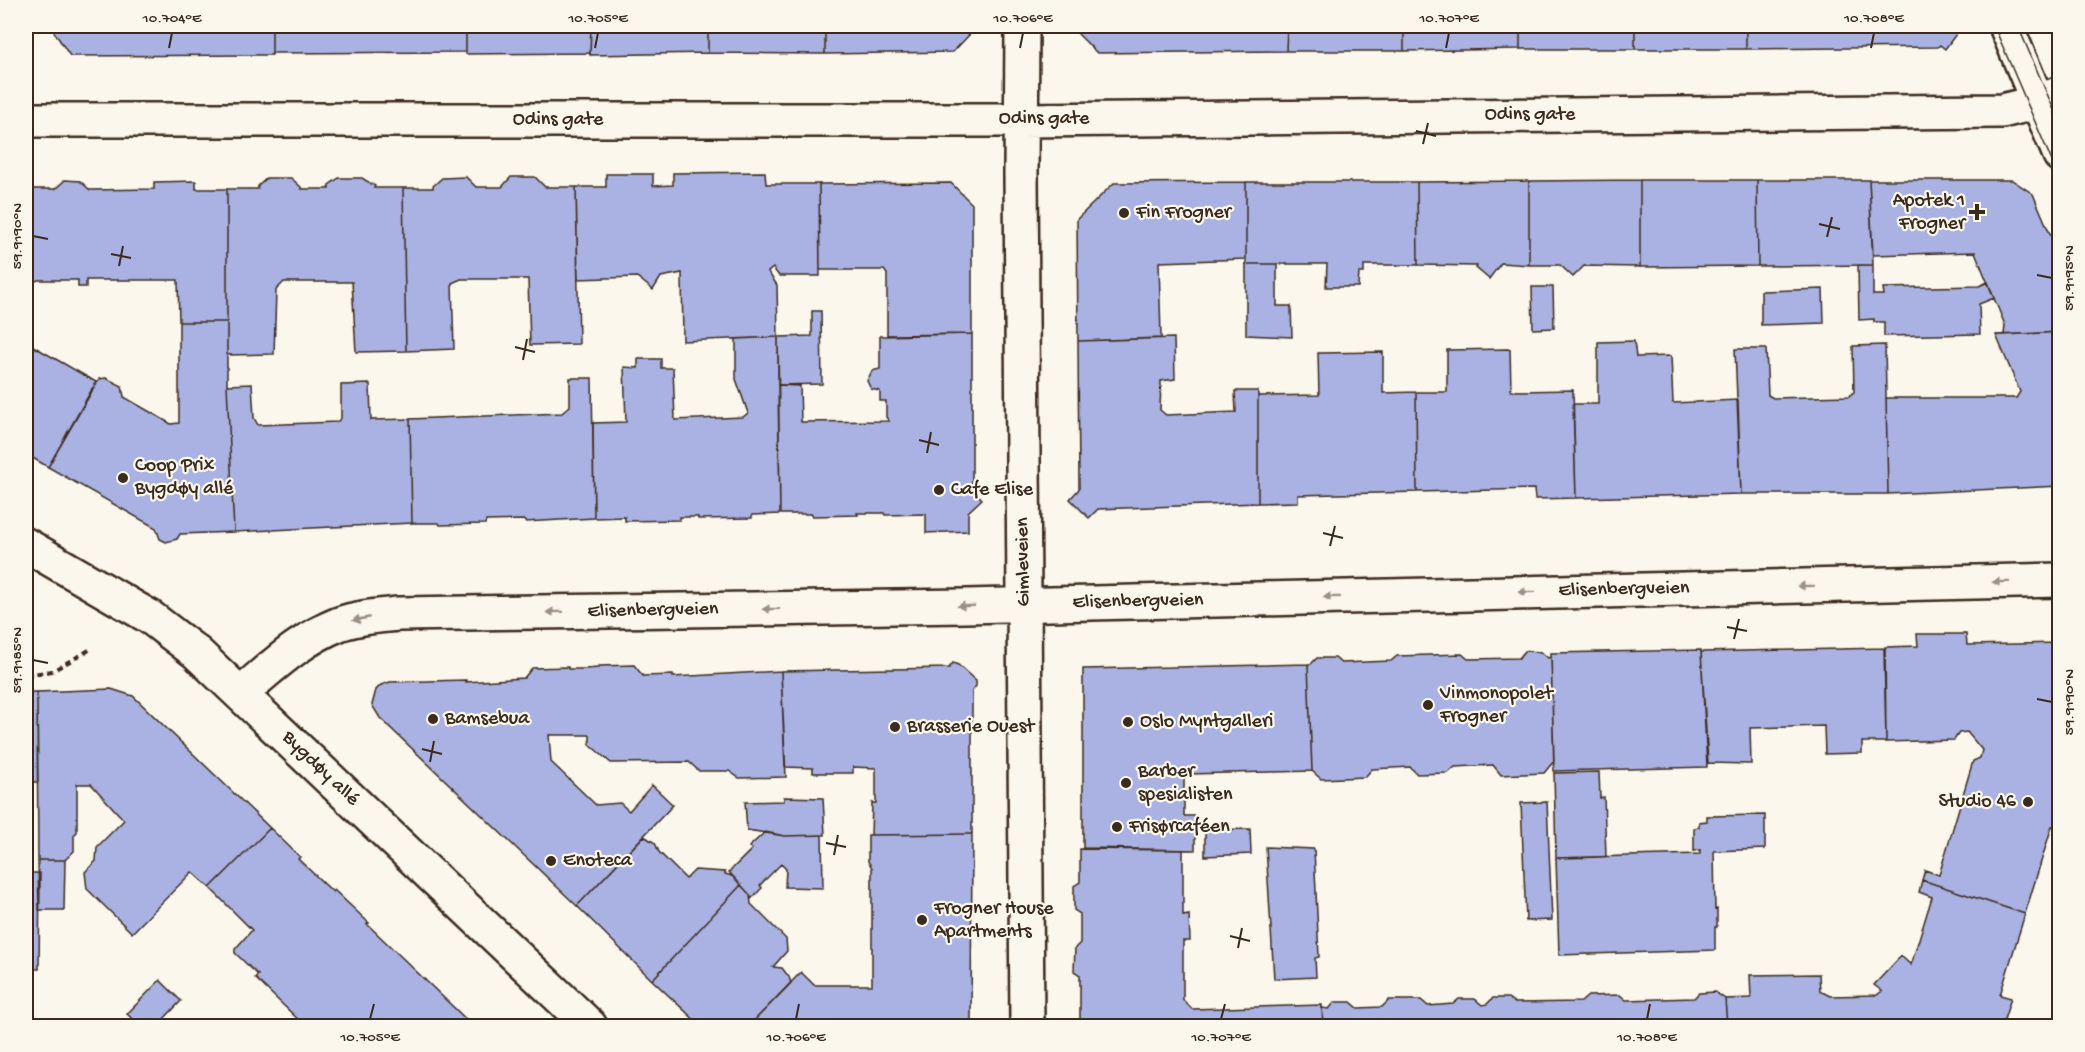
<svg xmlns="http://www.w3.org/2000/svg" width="2085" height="1052" font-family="'Gochi Hand',sans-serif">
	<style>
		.building { fill: #a9b2e2; stroke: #3b2a1e; stroke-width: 1.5 }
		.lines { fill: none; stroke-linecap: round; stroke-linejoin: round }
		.minor-casing { stroke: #3b2a1e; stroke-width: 38 }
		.tertiary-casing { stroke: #3b2a1e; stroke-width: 38 }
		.secondary-casing { stroke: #3b2a1e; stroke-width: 38 }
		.path { stroke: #3b2a1e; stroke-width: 4; stroke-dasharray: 6 4.5; stroke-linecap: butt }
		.minor { stroke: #fbf7ec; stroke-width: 33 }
		.tertiary { stroke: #fbf7ec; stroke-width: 33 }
		.secondary { stroke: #fbf7ec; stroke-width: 33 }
		.tram { stroke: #3b2a1e; stroke-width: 1.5 }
		.oneway { fill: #9b9085 }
		.ticks { fill: none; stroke: #3b2a1e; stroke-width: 2 }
		.poi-dot { fill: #3b2a1e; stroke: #fbf7ec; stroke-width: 2 }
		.labels { text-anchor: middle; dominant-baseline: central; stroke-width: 4.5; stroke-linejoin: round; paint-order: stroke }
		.street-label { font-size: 20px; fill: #3b2a1e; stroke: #fbf7ec }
		.poi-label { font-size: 20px; fill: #3b2a1e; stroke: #fbf7ec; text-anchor: start }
		.neatline { fill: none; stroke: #3b2a1e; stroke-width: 2 }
		.ticks-label { font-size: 15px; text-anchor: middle; fill: #3b2a1e }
	</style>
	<rect width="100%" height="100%" fill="#fbf7ec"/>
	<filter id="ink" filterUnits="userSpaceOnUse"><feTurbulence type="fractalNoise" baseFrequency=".0167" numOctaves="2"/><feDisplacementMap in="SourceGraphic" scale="12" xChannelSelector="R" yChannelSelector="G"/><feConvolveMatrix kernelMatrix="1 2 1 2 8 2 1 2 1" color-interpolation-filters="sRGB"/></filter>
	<g filter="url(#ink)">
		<path class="building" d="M52 26H272V55L70 56 51 27Z
			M272 26H466V52L272 53Z
			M466 26H591L590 53 466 54Z
			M591 26H708V53L590 55Z
			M708 26H825V54L708 53Z
			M825 26H970V34L953 52 825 54Z
			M1078 26H1287L1286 51 1097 53 1078 34Z
			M1287 26H1404V51H1286Z
			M1404 26H1520V49L1404 51Z
			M1520 26H1635V49H1520Z
			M1635 26H1746V49H1635Z
			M1746 26H1962L1945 49 1940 45 1938 47 1746 49Z
			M765 172 766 184H819L820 276H779L773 268 768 272 777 285 778 337 683 341 682 273 661 277 653 290 637 277 578 279 576 187H606V174H653V186L673 185V173Z
			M466 177 476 187H502L511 177H535L545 187H576L579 344 530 345 528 279H461L452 283 454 349 406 351 403 188H433V186L442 178Z
			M267 178H291L301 187V189H329V185L339 178H362L375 186 374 188H403L406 351 356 352 352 282H284L276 290 274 354 227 355V189H258V186Z
			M65 180 80 181 90 190 154 189V182L196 181V189H227V322H179L178 280H86V287H78V280H38L33 282 26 296V189H55Z
			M1640 180H1757L1758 266 1640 267Z
			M1640 180V267L1584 266 1573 277 1560 265H1529V181Z
			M1757 180H1869L1873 265 1758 266Z
			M1869 180H2012L2033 194 2060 257V332L2004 335 2005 325 1975 252 1873 255Z
			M1529 181V265L1501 263 1489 279 1476 268 1477 266 1418 265 1417 182Z
			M1246 182H1417L1418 265H1364V273H1359L1358 287H1326L1327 264H1246Z
			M1246 182V259L1159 262 1161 338 1078 341 1077 219 1114 183Z
			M951 183 972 204V334L887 335V274L884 270H820L819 184Z
			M1246 264H1277V306H1291L1292 337 1246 335Z
			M1858 265H1873V295H1884L1883 288 1979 286 1988 282 1994 298 1979 304 1980 334 1884 336V322H1874V319L1859 320Z
			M1532 287H1553L1554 328 1533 329Z
			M1823 289 1824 323 1761 325V291Z
			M812 311H821L822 384 778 385V337L812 336Z
			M179 322H227V385L234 532 180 534 177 539 166 542 160 539 156 528 48 467 99 379 106 378 122 386 124 397 171 424 179 423Z
			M2060 332V486L1888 494 1886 398H2016L2020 392 1996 335Z
			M972 334V489L982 499 968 512V531L926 533V514L885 515 884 513H857L858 515 812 516V514H780L778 385 800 386 801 422 889 421 886 417V401H880V391L871 389 867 381 872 371 880 369V336Z
			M778 337 780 514 752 515V518L698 519V517H679L680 520 625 521V517L594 518 593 423 626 422 624 367 638 368V359H661V368H673L675 420 743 417 748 413 736 379V339Z
			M1174 338 1175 379 1161 381 1160 410 1166 415 1236 412 1235 391H1258V503L1098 509 1089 518 1070 499 1079 489 1078 341Z
			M1634 341 1636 357 1671 356 1673 403 1738 400 1741 494 1576 498 1573 404H1598V342Z
			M26 342 96 382 48 467 26 454Z
			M1885 345 1888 494H1741L1735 349H1766L1768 395 1773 398 1849 396 1854 392 1853 346Z
			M1510 349 1511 391 1573 390 1576 498 1535 499 1534 489 1417 492 1416 392H1447V350Z
			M1383 352V393L1416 392 1417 492 1298 495V502L1258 503V396L1319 395 1318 353Z
			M570 378H592L594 518 525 522 524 520 486 521 485 524 440 525 439 523H412L410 419 562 413 570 406Z
			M252 384 254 418 258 425 337 422 341 418V385L370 384 371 420 410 419 412 523 234 532 227 385Z
			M1917 634H1966L1967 645 2060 643V828L2052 826 2025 914 1922 880 1925 870 1939 875 1973 761 1980 758 1982 750 1967 732 1959 733 1954 740 1886 742 1885 647 1918 646Z
			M1884 648 1886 742H1862V753L1825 754 1824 726 1750 728 1751 764 1708 763 1701 652Z
			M1701 650 1707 767 1554 771 1551 653Z
			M1525 651 1541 652 1548 658 1551 657 1554 761 1544 773 1501 775 1493 765 1455 767 1448 773 1417 774 1410 767 1372 769 1365 777 1321 779 1312 771 1308 664H1311L1317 658H1335L1341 663 1391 661 1397 656 1462 654 1468 659 1519 658Z
			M953 663 958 665 976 681V686L972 691V834L871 835 872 803H876V768L853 767V773H813V768L785 767 781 671 949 668Z
			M1308 664 1312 771 1188 774V776L1184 777V816H1195V850L1083 848V669Z
			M634 665 643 676 673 675V677L781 671 786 777 739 778 729 771H699L689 762 611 763 590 745V735H549L551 762 596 805 620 803 629 811 652 785 673 805 577 906 380 718 372 705 376 690 381 685 390 682 466 680V682L481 681 524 678 532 668 568 667V669H583L599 668V666Z
			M111 689 133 696 270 828 210 888 192 872 132 933 87 889 85 872 96 861 97 847 124 820 91 784H77V832L74 835V851L65 860H38L37 692Z
			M26 692H37L38 782H26Z
			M1599 772 1600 798 1604 797 1606 857 1556 858 1554 773Z
			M784 797 823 798 825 835 785 836 747 830 745 802 784 801Z
			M1547 802 1552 920 1526 921 1521 803Z
			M1765 815V849L1714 851 1715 910 1717 909V927H1715V950L1559 955 1556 858 1700 854V850L1694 851V828L1699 827V822L1707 821V816Z
			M270 828 300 857 298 859 333 892 334 890 369 923 367 924 473 1026H305L255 978 258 975 235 953V949L252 930 210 888Z
			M1250 829 1251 854 1205 856V830Z
			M765 832 785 836 822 835 823 888 785 887 786 869 781 864 760 885 762 888 751 899 750 895 729 872 752 849 749 847Z
			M972 834 971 1026H749L801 972 814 985H872V868L868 861V835Z
			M644 836 655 843 659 852 686 879 695 870 725 872V874L732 876 741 885 652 980 577 906Z
			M1266 847 1314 849 1319 957 1315 958 1316 977 1274 979Z
			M1080 849 1183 850V916L1189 915 1190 941H1183V1000L1192 1009 1322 1005 1323 1026H1080V975L1074 971 1075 948 1080 943V914L1074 910V886L1080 882Z
			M38 860H65L64 910H39Z
			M26 873H40L39 969H26Z
			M1922 880 2025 914 2000 995 2011 998 2002 1026H1727L1725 999 1751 998 1750 975 1819 974 1820 991 1830 996 1877 995 1882 991 1874 985 1901 956 1911 965 1932 897 1919 892Z
			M741 885 750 895 751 904 786 939 787 951 773 967 782 968 789 977 791 983 749 1026H701L652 980Z
			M160 980 181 1001 157 1026H140L127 1014Z
			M1715 992 1725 999 1727 1026H1323L1322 1008 1329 1009 1335 1002H1351L1358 1008 1382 1007 1389 1000H1421L1428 1006 1453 1004 1459 999H1475L1482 1005 1487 1004 1493 998H1508L1515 1003 1581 1002 1588 996 1620 995 1626 1000 1694 998 1699 993Z"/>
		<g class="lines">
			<defs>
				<path id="minor" d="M1022 26 1021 172 1027 1026
					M26 120H1020L2002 111 2038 102 2060 93
					M241 693C272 667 301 639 339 624 358 617 379 616 399 614L966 606 2060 580"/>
				<path id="tertiary" d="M2006 26 2060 155"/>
				<path id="secondary" d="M26 545 150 617 197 653 590 1026"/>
			</defs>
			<use href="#minor" class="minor-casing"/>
			<use href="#tertiary" class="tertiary-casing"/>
			<use href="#secondary" class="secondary-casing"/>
			<path class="path" d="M26 675 52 671 93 648"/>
			<use href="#minor" class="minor"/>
			<use href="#tertiary" class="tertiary"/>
			<use href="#secondary" class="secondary"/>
			<path class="tram" d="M1994 26 2060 180
				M2018 26 2060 124"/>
		</g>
		<defs><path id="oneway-solid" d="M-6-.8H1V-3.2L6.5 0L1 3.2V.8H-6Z" transform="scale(1.5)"/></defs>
		<g class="oneway">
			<use href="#oneway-solid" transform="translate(2001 582) rotate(179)"/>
			<use href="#oneway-solid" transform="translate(1806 586) rotate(179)"/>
			<use href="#oneway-solid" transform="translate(1527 592) rotate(179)"/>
			<use href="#oneway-solid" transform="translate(1332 597) rotate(179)"/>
			<use href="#oneway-solid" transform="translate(966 606) rotate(179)"/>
			<use href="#oneway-solid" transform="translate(771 609) rotate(179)"/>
			<use href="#oneway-solid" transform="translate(555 612) rotate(179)"/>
			<use href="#oneway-solid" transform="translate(361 619) rotate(169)"/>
		</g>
	</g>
	<path class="ticks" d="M169 48 172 33M595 48 598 33M1020 48 1023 33M1446 48 1449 33M1871 48 1874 33M1416 131 1436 136M1423 144 1428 123M1819 224 1840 229M33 236 48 239M1827 237 1832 217M111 254 131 258M119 266 123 246M2037 275 2052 278M515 347 535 352M523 360 527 339M919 440 939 445M927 453 931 432M1323 533 1343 538M1330 546 1335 526M1727 627 1747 631M1734 639 1739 619M33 660 48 663M2037 699 2052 702M422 749 442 754M430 762 434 741M826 843 846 847M834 855 838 835M1230 936 1250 941M1238 948 1242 928M370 1019 374 1004M796 1019 799 1004M1221 1019 1225 1004M1647 1019 1650 1004"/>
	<g class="poi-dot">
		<path d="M1974 203h6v6h6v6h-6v6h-6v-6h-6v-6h6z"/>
		<circle cx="1124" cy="213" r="6"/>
		<circle cx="123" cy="478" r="6"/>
		<circle cx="939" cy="490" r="6"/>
		<circle cx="1428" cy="705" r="6"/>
		<circle cx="433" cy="719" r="6"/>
		<circle cx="1128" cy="722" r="6"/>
		<circle cx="895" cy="727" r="6"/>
		<circle cx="1126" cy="783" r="6"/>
		<circle cx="2028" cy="802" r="6"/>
		<circle cx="1117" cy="827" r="6"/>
		<circle cx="551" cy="861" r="6"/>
		<circle cx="922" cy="920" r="6"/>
	</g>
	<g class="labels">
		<g class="street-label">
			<text x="1530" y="115">Odins gate</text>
			<text x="1044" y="119">Odins gate</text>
			<text x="558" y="120">Odins gate</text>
			<text transform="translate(1024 562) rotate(-91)">Gimleveien</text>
			<text transform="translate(1624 590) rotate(-1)">Elisenbergveien</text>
			<text transform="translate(1138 602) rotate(-1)">Elisenbergveien</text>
			<text transform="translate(653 611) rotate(-1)">Elisenbergveien</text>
			<text transform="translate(320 769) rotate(44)">Bygdøy allé</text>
		</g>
		<g class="poi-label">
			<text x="1965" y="201" text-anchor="end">Apotek 1<tspan x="1965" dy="23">Frogner</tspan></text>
			<text x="1136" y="213">Fin Frogner</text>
			<text x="135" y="466">Coop Prix<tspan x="135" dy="23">Bygdøy allé</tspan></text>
			<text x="951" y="490">Cafe Elise</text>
			<text x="1440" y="694">Vinmonopolet<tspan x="1440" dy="23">Frogner</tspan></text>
			<text x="445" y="719">Bamsebua</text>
			<text x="1140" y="722">Oslo Myntgalleri</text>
			<text x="907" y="727">Brasserie Ouest</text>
			<text x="1138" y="772">Barber<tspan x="1138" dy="23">spesialisten</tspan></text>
			<text x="2016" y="802" text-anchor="end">Studio 46</text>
			<text x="1129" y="827">Frisørcaféen</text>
			<text x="563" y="861">Enoteca</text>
			<text x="934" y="909">Frogner House<tspan x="934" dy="23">Apartments</tspan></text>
		</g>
	</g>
	<rect width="2085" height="1052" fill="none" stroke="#fbf7ec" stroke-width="66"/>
	<rect x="33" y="33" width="2019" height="986" class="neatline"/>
	<g class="ticks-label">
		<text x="172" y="22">10.704°E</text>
		<text x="598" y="22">10.705°E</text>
		<text x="1023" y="22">10.706°E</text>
		<text x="1449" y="22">10.707°E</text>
		<text x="1874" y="22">10.708°E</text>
		<text transform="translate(16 236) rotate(-90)" y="5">59.9190°N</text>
		<text transform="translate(2068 278) rotate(-90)" y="5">59.9195°N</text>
		<text transform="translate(16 660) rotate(-90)" y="5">59.9185°N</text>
		<text transform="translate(2068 702) rotate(-90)" y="5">59.9190°N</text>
		<text x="370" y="1041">10.705°E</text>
		<text x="796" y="1041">10.706°E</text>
		<text x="1221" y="1041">10.707°E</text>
		<text x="1647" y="1041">10.708°E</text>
	</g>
</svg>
